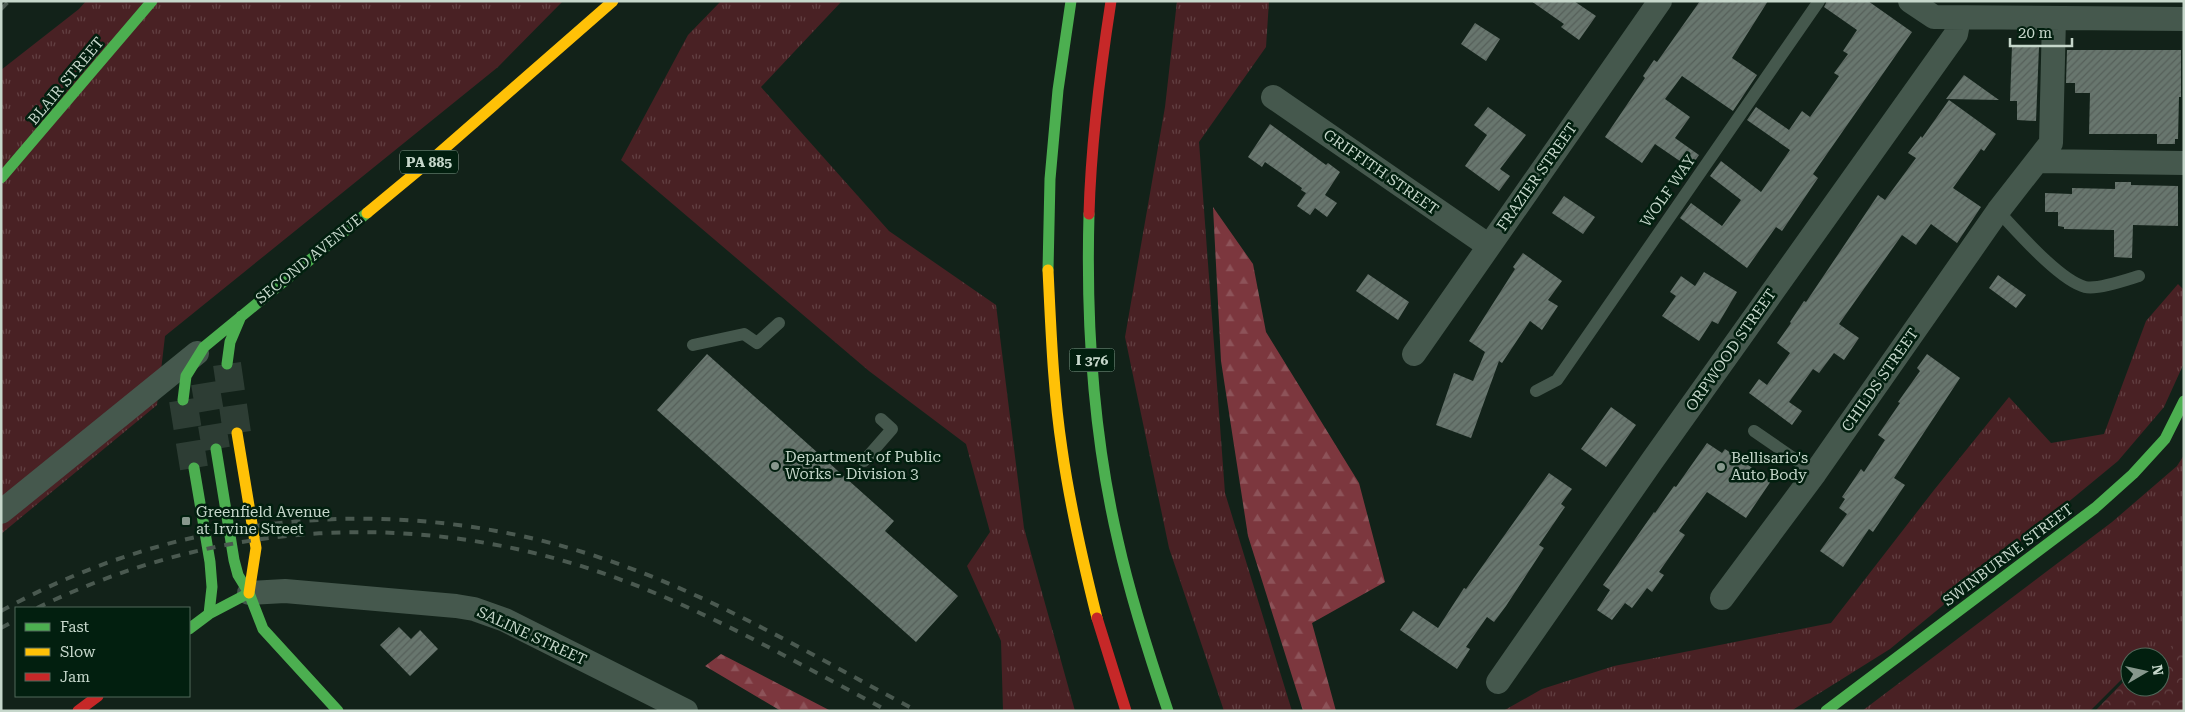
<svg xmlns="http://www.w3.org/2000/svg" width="2185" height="712" font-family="'Roboto Serif',serif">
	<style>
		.grass { fill: url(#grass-tufts) }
		.forest { fill: url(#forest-firs) }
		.park { fill: url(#park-crowns) }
		.building { fill: url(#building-hatch) }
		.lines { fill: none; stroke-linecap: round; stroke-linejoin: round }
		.primary-tunnel { stroke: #2d3d34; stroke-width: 28; stroke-dasharray: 28 14; stroke-linecap: butt }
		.lane { stroke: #45584d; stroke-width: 12 }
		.street { stroke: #45584d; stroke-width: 24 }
		.fast { stroke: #4caf50; stroke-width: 11 }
		.slow { stroke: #ffc107; stroke-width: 11 }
		.jam { stroke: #c62828; stroke-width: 11 }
		.rail { stroke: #4a5950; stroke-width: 4; stroke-dasharray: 9 9; stroke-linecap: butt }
		.poi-dot { fill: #87988d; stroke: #021f0f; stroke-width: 2 }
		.labels { text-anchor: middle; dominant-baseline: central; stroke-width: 5; stroke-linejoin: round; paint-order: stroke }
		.shield { fill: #021f0f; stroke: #8ba093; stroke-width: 1 }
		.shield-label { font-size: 14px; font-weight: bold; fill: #c6d7cb }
		.street-label { font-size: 15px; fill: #c6d7cb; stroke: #021f0f }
		.poi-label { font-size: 15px; fill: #c6d7cb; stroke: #021f0f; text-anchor: start }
	</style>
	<defs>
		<pattern id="grass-tufts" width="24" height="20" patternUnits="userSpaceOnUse" patternTransform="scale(1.25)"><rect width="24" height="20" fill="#492124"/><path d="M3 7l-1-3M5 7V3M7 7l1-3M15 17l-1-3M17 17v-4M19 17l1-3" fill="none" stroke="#624042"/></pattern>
		<pattern id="forest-firs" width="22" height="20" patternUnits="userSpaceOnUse" patternTransform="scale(1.25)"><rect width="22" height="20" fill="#7c373e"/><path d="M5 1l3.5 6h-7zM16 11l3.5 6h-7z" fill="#8d5359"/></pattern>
		<pattern id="park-crowns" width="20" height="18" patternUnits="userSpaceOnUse" patternTransform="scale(1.25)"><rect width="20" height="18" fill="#492124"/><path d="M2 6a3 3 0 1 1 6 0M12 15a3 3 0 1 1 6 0" fill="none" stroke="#624042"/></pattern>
		<pattern id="building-hatch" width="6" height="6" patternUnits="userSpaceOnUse" patternTransform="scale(1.25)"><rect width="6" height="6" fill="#68766e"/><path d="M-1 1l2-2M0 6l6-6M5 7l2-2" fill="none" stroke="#56605a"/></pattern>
	</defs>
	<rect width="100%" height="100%" fill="#122219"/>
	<path class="grass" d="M86 1H563L498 67 165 336 157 405 1 534V70L79 9Z
		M721 1H842L761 87 889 231 996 305 1024 528 1075 711H1003L1001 641 967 566 990 532 966 444 869 371 621 160 688 35Z
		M1177 1H1269L1266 47 1199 142 1225 493 1292 711H1224L1169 548 1125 337 1165 107Z
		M2178 284 2184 290V363L2164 407 2118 461 1890 649 1791 711H1503L1542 689 1614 666 1831 623 1934 490 2009 397 2051 443 2104 434 2146 321Z
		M2184 455V671L2160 657 2148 654 2145 657H2130V671L2090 711H1862L2112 522 2177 466Z"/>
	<path class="forest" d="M1213 207 1253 264 1266 332 1359 483 1385 582 1312 623 1336 711H1303L1248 536 1221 361Z
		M721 654 831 711H781L705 666Z"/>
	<path class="park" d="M2184 637V711H2095L2130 675V687H2160V657H2156Z"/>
	<path class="building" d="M1531 1H1574L1596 16 1579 40 1561 27 1564 24Z
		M1700 1H1768L1732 58 1757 75 1733 111 1682 76 1665 99 1690 117 1675 138 1699 155 1690 168 1655 144 1642 163 1605 137 1645 78 1643 76 1654 60 1657 62Z
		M1827 1H1868L1912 32 1813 174 1818 178 1782 231 1776 227 1747 268 1680 218 1691 203 1722 226 1741 200 1710 176 1721 161 1761 192 1790 150 1747 120 1756 107 1789 130 1802 111 1810 117 1839 76 1834 73 1848 54 1843 51 1857 30 1824 7Z
		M1475 23 1500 39 1486 61 1461 44Z
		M2012 46 2039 47 2036 121 2017 120V101H2010Z
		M2067 50H2181V97H2179L2178 139H2175V144H2157V134H2089L2090 93H2075V83H2066Z
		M1964 75 1999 100 1946 99Z
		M1949 100 1996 134 1984 151 1981 149 1953 188 1981 207 1957 243 1931 224 1916 245 1902 235 1839 324 1859 338 1844 360 1834 353 1819 373 1813 369 1789 402 1802 411 1792 425 1749 393 1759 379 1767 385 1790 353 1777 343 1791 323 1790 322 1804 301 1806 302 1878 195 1885 200 1916 158 1908 153 1921 136 1922 138Z
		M1488 107 1526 135 1500 169 1510 176 1499 191 1465 166 1487 135 1474 125Z
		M1270 124 1326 165 1328 163 1340 172 1325 195 1337 203 1327 217 1315 208 1310 215 1297 206 1306 193 1301 190 1302 188 1265 162 1262 167 1248 157Z
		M2115 182H2131V185L2178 186V226L2133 225 2132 258 2114 257V230L2064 229V227L2058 226V212H2045V193L2072 194V188L2115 189Z
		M1564 196 1595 217 1583 234 1552 213Z
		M1523 253 1562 281 1548 300 1558 306 1542 330 1530 321 1502 363 1499 361 1471 438 1436 425 1454 373 1473 381 1485 352 1469 341 1515 269 1513 267Z
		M1704 272 1737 292 1718 324 1712 321 1699 341 1662 316 1676 296 1670 292 1681 276 1695 286Z
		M1368 274 1409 302 1398 320 1356 291Z
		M1998 275 2026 295 2016 308 1989 288Z
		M707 354 894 521 885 531 958 596 916 642 657 410Z
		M1927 354 1960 378 1894 478 1905 485 1873 532 1869 529 1843 567 1820 551 1847 514 1839 508 1845 499 1842 497 1861 469 1864 472 1885 440 1878 435 1900 403 1898 402 1920 371 1917 368Z
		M1611 407 1636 425 1606 467 1581 449Z
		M1707 443 1722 453 1725 449 1771 481 1746 518 1707 492 1679 531 1685 535 1659 572 1664 575 1652 592 1647 588 1632 608 1625 603 1612 620 1597 610 1610 590 1603 585 1654 512 1655 513 1674 486 1676 487Z
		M1549 473 1572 489 1561 504 1565 507 1539 545 1544 548 1506 606 1494 622 1487 617 1466 647 1470 649 1457 669 1400 630 1413 611 1438 628 1464 588 1466 589Z
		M399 627 411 639 420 630 438 649 410 676 380 645Z"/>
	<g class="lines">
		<path class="primary-tunnel" d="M227 364 237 433
			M205 383 216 449
			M183 400 194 468"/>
		<path class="lane" d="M1998 211C2017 231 2059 280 2085 287 2097 290 2126 280 2139 276
			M693 345 744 334 757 343 779 323
			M1536 391 1557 380 1819 1
			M1754 431 1815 473
			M864 461 892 429 881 419"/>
		<path class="street" d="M1910 1 1934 17 2184 19
			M1273 97 1489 246
			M2037 161 2184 163
			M1414 354 1660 1
			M1 512 197 353
			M249 593 285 591 456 606 474 609 505 620 686 711
			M1722 598 1815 473 1998 211 2051 143 2054 18
			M1498 682 1652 461 1956 34 1959 18"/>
		<path class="fast" d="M1 178 152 1
			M1089 214C1086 323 1093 434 1118 541 1131 599 1149 655 1168 711
			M1048 270 1050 179 1058 90 1071 1
			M227 364 230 342 241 316
			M183 400 186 376 204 347 367 213
			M216 449 234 560 238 575 249 593
			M194 468 210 562 212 587 209 614
			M249 593 263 629 338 711
			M189 629 209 614 249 593
			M1826 711 2095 508 2133 474 2165 439 2184 401"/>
		<path class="slow" d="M367 213 437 155 613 1
			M1048 270C1051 330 1053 390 1062 449 1070 506 1083 562 1097 618
			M237 433 256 548 249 593"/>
		<path class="jam" d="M1089 214C1091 142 1100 72 1111 1
			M1097 618 1126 711
			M78 711 98 696"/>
		<path class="rail" d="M1 9 9 1
			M37 608C218 520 418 508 608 575 705 609 797 663 888 711
			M1 611C187 508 410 491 610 561 718 598 817 658 917 711
			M1 628 16 620"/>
	</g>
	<g class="poi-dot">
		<circle cx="775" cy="466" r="5"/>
		<circle cx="1721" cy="467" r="5"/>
		<rect x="181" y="516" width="10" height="10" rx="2.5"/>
	</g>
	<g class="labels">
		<g class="shield">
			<rect x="400" y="150.5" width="58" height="23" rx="4"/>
			<rect x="1069.5" y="348.5" width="45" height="23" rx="4"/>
		</g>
		<g class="shield-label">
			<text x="429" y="162">PA 885</text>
			<text x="1092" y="360">I 376</text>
		</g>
		<g class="street-label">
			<text transform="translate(66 81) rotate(-50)">BLAIR STREET</text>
			<text transform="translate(1381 172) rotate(35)">GRIFFITH STREET</text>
			<text transform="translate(1537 177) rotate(-55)">FRAZIER STREET</text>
			<text transform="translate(1668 191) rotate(-55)">WOLF WAY</text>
			<text transform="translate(309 259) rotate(-39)">SECOND AVENUE</text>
			<text transform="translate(1731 350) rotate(-55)">ORPWOOD STREET</text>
			<text transform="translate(1880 380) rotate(-55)">CHILDS STREET</text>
			<text transform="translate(2008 555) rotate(-37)">SWINBURNE STREET</text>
			<text transform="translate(532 636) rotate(25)">SALINE STREET</text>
		</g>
		<g class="poi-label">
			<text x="785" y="457">Department of Public<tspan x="785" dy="17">Works - Division 3</tspan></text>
			<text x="1731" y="458">Bellisario's<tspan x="1731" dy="17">Auto Body</tspan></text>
			<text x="196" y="512">Greenfield Avenue<tspan x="196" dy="17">at Irvine Street</tspan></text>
		</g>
	</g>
	<rect width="2185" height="712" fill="none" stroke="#c6d7cb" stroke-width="5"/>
	<rect x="15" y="607" width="175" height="90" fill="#021f0f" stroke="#50695a"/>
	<rect x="25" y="623" width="25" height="8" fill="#4caf50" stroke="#50695a"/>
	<text x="60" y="632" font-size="15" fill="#c6d7cb">Fast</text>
	<rect x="25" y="648" width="25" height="8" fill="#ffc107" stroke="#50695a"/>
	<text x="60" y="657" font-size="15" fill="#c6d7cb">Slow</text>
	<rect x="25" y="673" width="25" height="8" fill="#c62828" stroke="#50695a"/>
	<text x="60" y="682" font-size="15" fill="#c6d7cb">Jam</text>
	<g transform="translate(2145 672) rotate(81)"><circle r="24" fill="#021f0f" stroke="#50695a"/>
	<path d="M0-4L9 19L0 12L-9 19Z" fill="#87988d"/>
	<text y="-8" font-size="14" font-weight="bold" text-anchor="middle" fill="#c6d7cb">N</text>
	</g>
	<path d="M2010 38v8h62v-8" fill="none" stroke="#c6d7cb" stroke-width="2.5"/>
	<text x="2018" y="38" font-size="15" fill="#c6d7cb" stroke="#021f0f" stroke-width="4" paint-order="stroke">20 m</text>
</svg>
